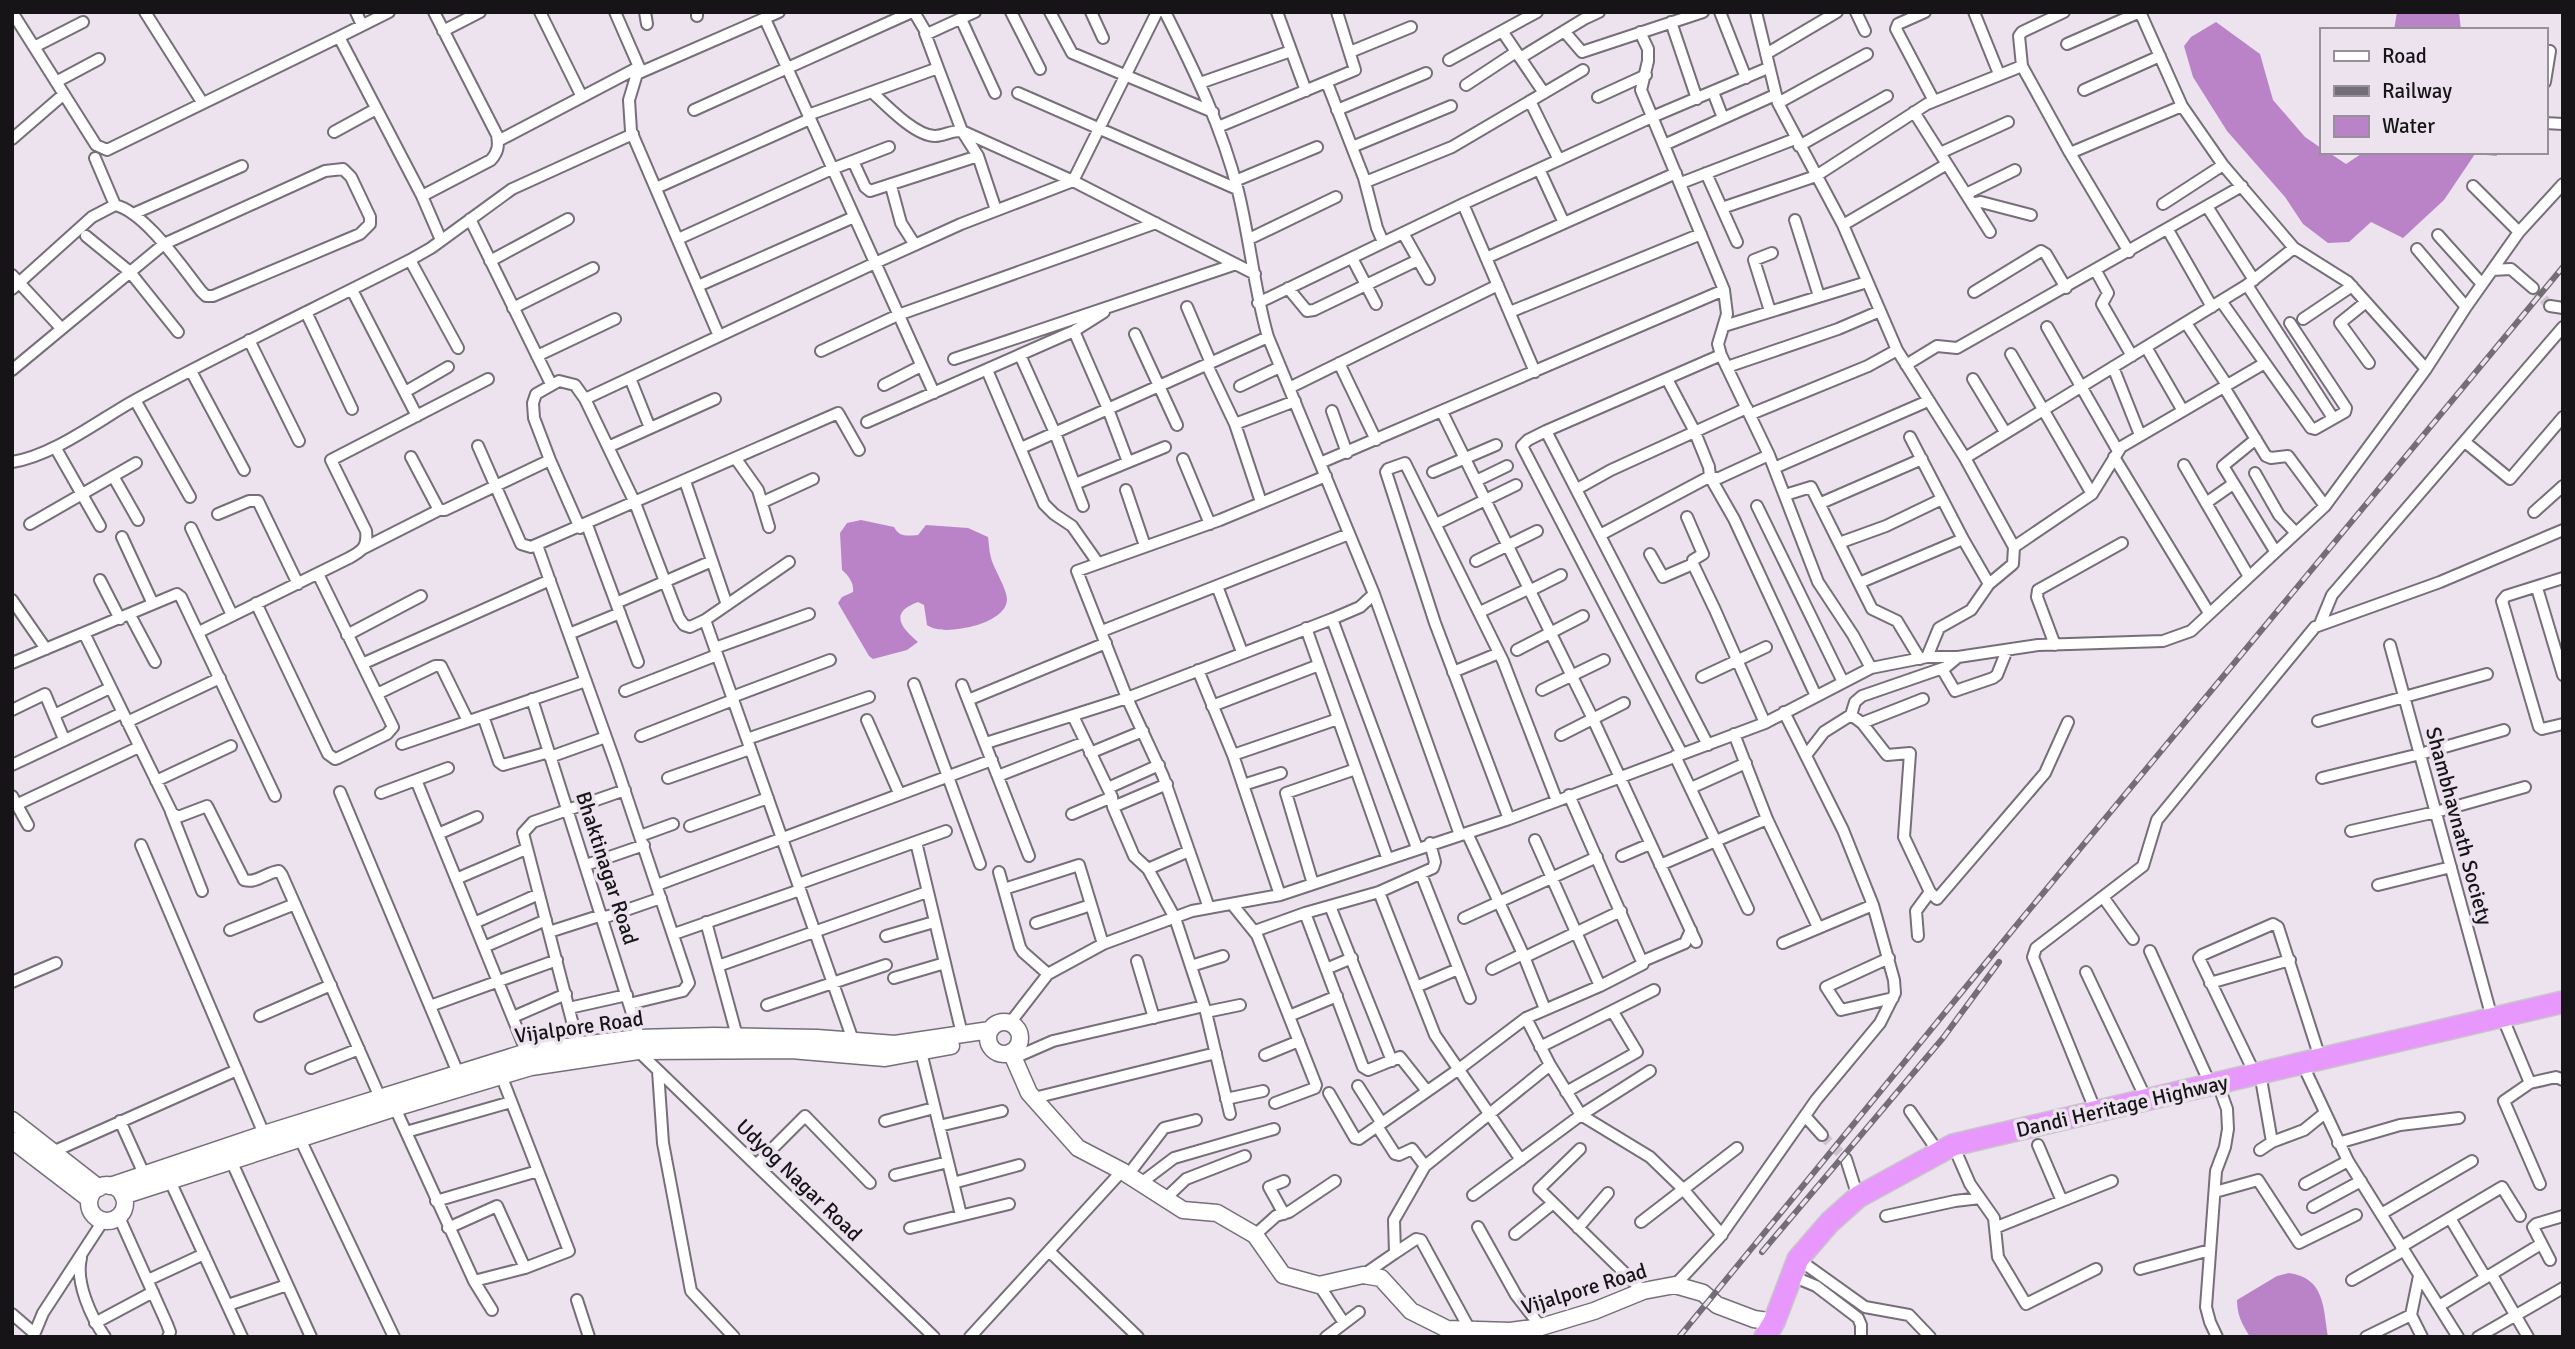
<svg xmlns="http://www.w3.org/2000/svg" width="2575" height="1349" font-family="Signika,sans-serif">
	<style>
		.water { fill: #ba83c8 }
		.lines { fill: none; stroke-linecap: round; stroke-linejoin: round }
		.street-tunnel { stroke: #ccc4ce; stroke-width: 10; stroke-dasharray: 10 5; stroke-linecap: butt }
		.street-casing { stroke: #766e78; stroke-width: 14 }
		.secondary-casing { stroke: #766e78; stroke-width: 19 }
		.highway-casing { stroke: #c7c7c7; stroke-width: 24 }
		.street { stroke: #fff; stroke-width: 10 }
		.secondary { stroke: #fff; stroke-width: 16 }
		.highway { stroke: #e897fc; stroke-width: 21 }
		.rail-casing { stroke: #736e75; stroke-width: 6 }
		.rail { stroke: #ece3ee; stroke-width: 3.5; stroke-dasharray: 10; stroke-linecap: butt }
		.labels { text-anchor: middle; dominant-baseline: central; stroke-width: 7; stroke-linejoin: round; paint-order: stroke }
		.street-label { font-size: 21px; fill: #161417; stroke: #ece3ee }
	</style>
	<rect width="100%" height="100%" fill="#ece3ee"/>
	<path class="water" d="M2397 12H2459L2461 30H2394Z
		M2216 22 2260 54 2273 100 2305 137 2321 148V152H2328L2346 164 2364 152H2495L2497 156 2475 154 2444 200 2403 238 2371 222 2349 242 2328 243 2303 224 2285 197 2227 131 2193 77 2184 46 2191 37Z
		M861 520 894 527C899 537 907 536 918 535L926 525 968 528 988 537C989 544 989 551 991 558 994 569 1007 589 1007 599 1007 617 978 626 964 628 953 630 937 632 927 625L924 605 918 602C888 613 902 628 918 642L907 650 873 659 869 656 838 603 842 597 853 592C854 583 849 576 842 570L840 533 847 523Z
		M2289 1273C2325 1278 2323 1307 2328 1337H2250C2242 1324 2237 1315 2237 1300L2277 1276Z"/>
	<g class="lines">
		<path class="street-tunnel" d="M2533 288 2550 306
			M1822 1135 1846 1159"/>
		<defs>
			<path id="street" d="M12 12 96 145 107 150 339 37 422 196 441 240
				M145 12 202 102
				M356 12 362 25
				M540 12 582 97
				M615 12 639 67 629 100 631 131 719 336
				M645 12 647 24
				M697 12V16
				M914 12 927 34 975 12
				M1011 12 1040 69
				M1050 12 1072 53 1213 112
				M1091 12 1103 38
				M1165 12C1194 70 1222 127 1238 191 1250 239 1254 289 1268 337L1374 594 1460 835
				M1277 12 1306 91
				M1720 12 1746 78
				M1756 12 1778 103 1843 225 1897 350 1965 458 2014 547 2013 564 1989 584 1971 610 1939 628 1927 657
				M1856 12 1865 31
				M1925 12 1898 24 1896 29 1934 101
				M1974 12 1999 74
				M765 19 934 393
				M961 19 995 93
				M1671 22 1697 99
				M443 31 480 12
				M1502 31 1544 93
				M1564 31 1582 52 1703 12
				M1640 32 1648 49V61L1641 90 1724 290 1727 314 1718 344 1721 355 1769 455 1818 582 1853 635 1871 668
				M339 37 389 12
				M2067 44 2140 12 2182 106 2223 165 2294 248 2348 282 2426 369
				M34 47 83 22
				M1350 52 1411 27
				M1766 54 1837 12
				M1520 58 1584 19 1599 12
				M1449 60 1537 12
				M2022 66 2019 36 2022 32 2064 12
				M938 68 962 131 978 156 996 210
				M639 73 779 12
				M56 82 99 59
				M2545 82 2550 51
				M1200 83 1291 51
				M1327 83 1364 178 1368 181 1452 147 1583 70
				M1466 85 1516 52
				M2084 90 2160 56
				M872 92C886 105 915 136 935 136 944 136 952 130 962 131L1073 181 1255 274
				M1713 92 1723 118
				M1018 93 1237 189
				M1598 97 1646 75
				M1530 101 1559 160
				M1778 103 1867 54
				M694 110 912 12
				M1337 110 1426 73
				M1914 112 1990 232
				M808 115 938 68 925 33
				M2545 123 2563 124
				M1218 127 1355 70 1337 12
				M334 132 376 109
				M12 139 64 94
				M498 141 639 67
				M1664 145 1775 95
				M1799 146 1887 96
				M1352 147 1451 106
				M1940 153 2008 122
				M2070 153 2182 106
				M95 158 115 205
				M853 161 865 187 870 191 978 156
				M1539 169 1564 223
				M1706 173 1737 242
				M1364 178 1377 228 1383 242
				M1235 181 1317 147
				M1681 183 1795 139
				M891 186 901 223 915 245
				M2473 186 2519 232
				M656 188 810 119
				M1966 194 2015 170
				M422 196 491 160C498 152 499 146 497 135L434 12
				M1463 204 1535 372
				M1972 204 1981 202 2031 215
				M2163 204 2223 165
				M1722 208 1816 176 1927 104 2022 66 2070 153 2129 252
				M2208 208 2254 280
				M133 214 242 166
				M470 219 551 384
				M1795 220 1819 296
				M1843 225 1947 164
				M2168 230 2212 307
				M1403 233 1429 279
				M2438 235 2482 284
				M86 236 130 272 178 332
				M678 239 832 169 889 147
				M1249 239 1336 197
				M2417 249 2466 307
				M1352 258 1376 304
				M1486 258 1676 173
				M410 260 458 348
				M490 261 568 219
				M2492 270 2511 269 2533 288
				M2096 271 2108 293 2102 304 2132 356
				M12 275 61 328
				M2247 285 2333 418
				M698 286 854 217
				M1288 288 1307 311 1314 310 1418 260
				M12 289 92 217 115 205C145 212 182 267 201 291L206 296H213L360 234 370 224V217L351 177 343 169 325 171 164 244 12 370
				M352 290 417 416
				M1974 292 2041 251 2046 254 2066 288
				M2221 301 2311 428 2315 429 2345 412 2346 408 2290 323
				M2366 302 2340 323 2369 363
				M1258 303 1463 204 1652 117 1768 68
				M2550 306 2563 308
				M1187 307 1211 363
				M513 308 593 268
				M1770 311 1754 260 1772 253
				M306 312 352 409
				M1510 312 1701 234
				M2303 319 2352 286
				M2186 323 2227 385
				M1724 326 1867 282
				M2047 327 2118 451
				M1074 331 1108 409 1128 462
				M1135 334 1177 425
				M249 340 299 441
				M2146 347 2183 411
				M821 351 898 315 1156 223
				M2011 354 2092 494
				M1020 355 1055 433 1083 506
				M537 356 615 319
				M954 359 1236 264
				M1339 363 1376 440
				M1207 365 1235 424 1261 502
				M1906 365 1937 346 1957 348 2242 186
				M1727 367 1838 329 1880 311
				M2113 367 2140 435
				M987 370 1044 504 1054 514 1072 526 1098 563
				M191 371 244 470
				M630 378 650 428
				M1667 379 1694 430 1709 467 1710 477 1734 519 1816 696
				M1973 379 2005 432
				M884 385 921 366
				M1240 386 1280 367
				M2224 387 2266 456 2271 458 2288 456 2325 506
				M1289 388 1498 285
				M405 392 448 367
				M585 399 875 263 961 224 1073 181 1157 12
				M135 400 190 497
				M1332 411 1347 453
				M1442 412 1593 719 1696 942
				M1751 414 1868 366 1897 350
				M867 422 1074 331 1104 312
				M1235 424 1295 401
				M1546 431 1708 745
				M1910 437 1963 539 1989 584
				M2256 439 2223 466 2275 551
				M2465 442 2510 479 2563 417
				M478 446 521 544 531 547 838 413 859 450
				M55 447 100 526
				M608 447 715 399
				M1021 448 1268 337
				M411 457 439 510H445L550 460
				M2114 457 2209 613
				M1965 458 2247 285 2294 248
				M736 459 758 490 769 527
				M1183 459 1210 524
				M12 462C53 456 99 420 135 400 225 351 318 307 410 260L431 248 512 189 633 134
				M1320 463 1724 290
				M2184 465 2248 575
				M1774 468 1928 401
				M1433 472 1496 445
				M2255 473 2279 515 2296 533
				M113 476 138 520
				M685 481 727 605
				M1476 481 1507 466
				M1075 484 1165 447
				M1577 489 1611 470 1747 408
				M1126 490 1145 546
				M1785 495 1811 487 1872 609 1897 621 1920 659
				M763 502 813 479
				M1821 503 1922 459
				M2206 503 2233 484
				M1757 506 1843 682
				M2534 512 2563 486
				M218 514 249 501H258L298 584
				M1687 517 1703 554 1693 560V564L1715 610 1765 723
				M30 524 136 463
				M1436 524 1516 485
				M587 525 638 662
				M191 528 232 615
				M580 528 550 460 534 418 533 403 536 394 559 381 575 385 585 399 635 503 679 618 684 625 690 627 705 620 789 562
				M1600 535 1707 478H1719L1769 455
				M122 537 153 604
				M1839 543 1886 526 1942 499
				M537 545 616 765 689 983 683 991 629 1004
				M2014 547 2092 494 2121 447 2265 363
				M364 548 439 510
				M1650 554 1663 577 1693 564
				M1476 561 1537 531
				M2563 578 2506 596 2502 601 2539 727 2542 729 2563 724
				M100 580 120 619
				M1859 583 1963 539
				M1217 586 1242 652
				M2537 588 2563 675
				M1529 591 1561 575
				M12 600 46 649
				M256 603 328 754 335 759 338 758 387 734 393 727 318 574
				M616 603 712 561
				M1480 612 1528 589
				M130 615 155 662
				M1332 619 1417 848
				M705 620 854 1043
				M2320 624 2332 595 2563 327
				M1306 628 1387 857
				M1102 631 1349 534
				M199 632 349 558C362 551 368 547 366 531L331 460 488 379
				M84 633 172 813 178 817 207 806 244 880C256 884 267 872 279 871L282 875 382 1102
				M569 634 620 613
				M347 635 421 596
				M2055 645 2037 597 2038 590 2122 543
				M2390 645 2492 1018
				M715 648 809 614
				M1517 650 1583 616
				M12 663 172 596 177 594 181 597 275 796
				M362 664 550 580
				M1942 669 1955 691 1993 678 1997 675 2007 650
				M1198 670 1233 755 1280 895
				M1453 672 1499 653
				M1702 677 1766 647
				M914 684 980 864
				M962 685 1029 856
				M1542 690 1604 660
				M625 691 717 655
				M377 694 435 666H441L468 721
				M732 697 830 660
				M532 699 637 1029 638 1051 934 1337
				M968 700 1106 643
				M1212 706 1319 665
				M12 710 45 694 64 739
				M54 715 110 688
				M1851 715 1862 723 1887 755 1910 753 1904 837 1930 892 1937 899 2045 773 2068 722
				M483 716 499 762 503 765 549 752
				M1073 716 1112 797 1113 807 1134 856 1148 869 1175 918 1206 1012 1230 1114
				M867 720 899 793
				M2318 721 2487 674
				M127 722 220 678
				M1862 723 1923 699
				M1734 734 1767 819 1818 927
				M1561 735 1624 703
				M641 736 733 700
				M747 739 869 697
				M986 743 1127 698 1332 619 1360 607 1374 594
				M402 744 586 681
				M1090 753 1143 731
				M1682 754 1522 446 1528 440 1546 431 1721 355
				M1807 754 1824 732 1851 715 1855 702 1862 696 1946 667 1958 657
				M1233 755 1338 719
				M1675 756 1748 909
				M550 757 606 737
				M12 765 122 713
				M998 776 1085 742
				M668 778 750 749
				M2322 778 2420 754 2504 730
				M416 780 529 1058
				M156 781 231 746
				M1243 785 1281 773
				M1108 788 1159 765
				M1691 788 1746 763
				M340 792 458 1073
				M381 793 448 768
				M12 796 28 825
				M18 804 139 747
				M1113 807 1167 784
				M171 812 202 891
				M1072 814 1112 797
				M1509 819 1435 623 1386 472 1388 469 1405 463 1503 661 1557 801
				M690 826 768 798
				M2351 831 2436 812 2525 787
				M1467 833 1523 954 1545 1009
				M438 834 477 817
				M640 836 673 824
				M1535 840 1600 986
				M916 842 962 1034
				M141 845 264 1134
				M1622 856 1650 844
				M586 865 644 845
				M1660 865 1767 819
				M1148 869 1189 851
				M999 872 1020 947 1023 952 1048 974
				M1421 874 1470 998
				M456 879 526 849
				M798 884 946 831
				M1313 884 1286 793 1356 769
				M657 885 992 760
				M2378 885 2451 867
				M1004 889 1079 865 1103 944
				M1379 892 1435 1035 1521 1160
				M2103 897 2133 939
				M1232 904 1257 935 1316 1085 1315 1088 1275 1103
				M1330 906 1392 1061
				M1209 908 1163 776 1127 698 1077 571 1220 520 1326 476
				M1305 913 1363 1067 1368 1070 1400 1057 1427 1091
				M603 918 661 898
				M1464 918 1597 857
				M706 922 737 1036
				M474 923 539 894
				M1036 923 1091 905
				M230 930 295 904
				M1255 931 1305 913 1379 892 1433 868 1435 862 1430 843
				M549 932 602 915
				M674 934 800 890
				M886 936 934 922
				M1918 936 1916 911 1930 892
				M1783 943 1873 905
				M484 947 546 920
				M2150 951 2211 1086
				M1525 957 1621 911
				M1889 958 1826 987 1841 1010 1893 998
				M1137 961 1154 1018
				M1643 961 1685 943 1691 930
				M718 966 927 892
				M1191 966 1223 956
				M1326 969 1352 958
				M1492 969 1523 954
				M2086 972 2147 1101
				M894 978 945 963
				M12 982 56 963
				M2210 983 2290 960
				M1416 987 1458 969
				M767 1005 886 965
				M430 1006 557 960
				M569 1008 627 995
				M1206 1012 1240 1005
				M260 1016 331 985
				M1289 1016 1337 996
				M2502 1016 2530 1083 2556 1077 2563 1080
				M513 1017 566 994
				M1526 1018 1550 1065 1581 1115 1650 1157 1683 1189 1722 1235
				M1010 1023 1048 974 1103 944 1192 911 1280 895 1509 819 1765 723 1871 668 1927 657H1958L2038 645 2163 641 2191 631 2325 506 2426 369 2466 307 2519 232 2563 184
				M578 1044 523 833 533 822 625 790
				M1540 1047 1654 990
				M921 1052 961 1215
				M1265 1055 1299 1041
				M1014 1058 1053 1041 1204 1006
				M2302 1063 2348 1161 2458 1337
				M311 1068 359 1049
				M658 1071 663 1143 691 1291 734 1337
				M2260 1073 2272 1142
				M2255 1074 2199 958 2202 955 2273 924 2278 927 2320 1058
				M2530 1083 2504 1101 2540 1184
				M1358 1086 1381 1122
				M1566 1092 1637 1052 1613 1012
				M1329 1093 1355 1138 1359 1139 1459 1069 1526 1018 1600 986 1643 964 1569 795
				M1034 1098 1216 1053
				M1226 1099 1263 1091
				M395 1108 474 1281 525 1268 569 1251 501 1075
				M1910 1111 1939 1153
				M2096 1112 2033 957 2036 948 2143 866 2157 820 2315 627 2440 582 2563 530
				M1805 1116 1822 1135
				M120 1121 144 1174
				M885 1121 934 1108
				M939 1126 1002 1111
				M1377 1126 1395 1154 1399 1155 1412 1149 1425 1166
				M406 1132 511 1102
				M300 1139 394 1337
				M2338 1143 2400 1125 2459 1118
				M1953 1145 1970 1184 1994 1218 1998 1257 2026 1304 2096 1269
				M2038 1145 2062 1201
				M1580 1149 1539 1189 1643 1291
				M2260 1150 2272 1142 2304 1130 2325 1113
				M48 1154 237 1070
				M229 1156 311 1337
				M1846 1159 1858 1197
				M756 1165 805 1116 870 1183
				M895 1175 948 1162
				M1128 1175 1164 1128 1196 1120
				M170 1181 242 1337
				M1284 1181 1269 1187 1284 1214
				M953 1183 1019 1165
				M1141 1183 1174 1158 1274 1129
				M2305 1184 2348 1161
				M2215 1192 2258 1180 2299 1243 2356 1215
				M1473 1195 1581 1115 1650 1071
				M1165 1199 1186 1179 1245 1156
				M436 1201 538 1171
				M2313 1207 2361 1181
				M2381 1214 2472 1161
				M1886 1216 1955 1201 1980 1198
				M119 1217 167 1324 170 1332 168 1337
				M2450 1218 2484 1275H2492L2528 1337
				M1641 1222 1737 1148
				M1478 1227 1516 1295 1541 1327
				M1997 1227 2112 1181
				M448 1228 497 1206 525 1268
				M910 1228 1009 1204
				M1578 1228 1608 1193
				M1515 1234 1552 1204
				M1255 1235 1276 1216 1289 1212 1335 1181
				M2401 1247 2502 1187 2520 1216
				M1050 1252 1138 1337
				M1395 1253 1416 1239 1421 1240 1470 1330
				M81 1258C75 1282 91 1317 105 1337
				M1798 1259 1865 1307 1909 1315 1930 1337
				M2550 1260 2533 1227 2536 1224 2563 1216
				M2140 1269 2210 1250
				M1363 1275 1395 1253 1394 1220 1425 1166 1550 1065
				M1792 1276 1816 1286 1858 1318 1861 1325V1337
				M2419 1276 2411 1315 2422 1337
				M148 1280 204 1254
				M2352 1280 2403 1251
				M474 1281 492 1310
				M1319 1285 1344 1323
				M1675 1285 1719 1238 1816 1100 1880 1023 1895 993 1894 980 1873 905 1843 830 1784 712
				M577 1300 589 1337
				M228 1305 287 1285
				M2439 1306 2541 1244
				M12 1314 34 1333
				M95 1323 153 1292
				M33 1337 43 1313 103 1221
				M970 1337 1122 1171
				M1326 1337 1359 1312
				M2217 1337 2210 1322 2206 1307 2216 1171 2225 1147 2228 1129 2227 1109 2218 1084
				M2366 1337 2411 1315
				M2478 1337 2563 1288"/>
			<path id="secondary" d="M988 1038a16 16 0 1 1 32 0a16 16 0 1 1-32 0Z
				M1011 1052 1029 1093 1078 1148 1122 1171 1183 1210 1217 1213 1255 1235 1283 1275 1319 1285 1363 1275 1381 1278 1411 1311 1447 1329 1510 1331 1541 1327 1594 1311 1643 1291 1675 1285 1703 1293 1717 1305 1754 1319 1774 1322
				M12 1120 99 1188
				M12 1140 89 1199
				M89 1203a18 18 0 1 1 36 0a18 18 0 1 1-36 0Z
				M110 1186 264 1134 527 1052 637 1038 714 1036 817 1038 895 1044 990 1030
				M123 1196 395 1108 531 1067 638 1051 791 1050 885 1058 951 1046"/>
			<path id="highway" d="M1765 1337 1774 1322 1798 1259 1830 1222 1858 1197 1953 1145 2563 1002"/>
		</defs>
		<use href="#street" class="street-casing"/>
		<use href="#secondary" class="secondary-casing"/>
		<use href="#highway" class="highway-casing"/>
		<use href="#street" class="street"/>
		<use href="#secondary" class="secondary"/>
		<use href="#highway" class="highway"/>
		<defs>
			<path id="rail" d="M1762 1252 1943 1038 1999 962
				M1679 1337 2020 921 2563 267"/>
		</defs>
		<use href="#rail" class="rail-casing"/>
		<use href="#rail" class="rail"/>
	</g>
	<g class="labels">
		<g class="street-label">
			<text transform="translate(2459 826) rotate(75)">Shambhavnath Society</text>
			<text transform="translate(607 868) rotate(72)">Bhaktinagar Road</text>
			<text transform="translate(579 1027) rotate(-8)">Vijalpore Road</text>
			<text transform="translate(2122 1106) rotate(-13)">Dandi Heritage Highway</text>
			<text transform="translate(799 1180) rotate(44)">Udyog Nagar Road</text>
			<text transform="translate(1584 1289) rotate(-17)">Vijalpore Road</text>
		</g>
	</g>
	<rect width="2575" height="1349" fill="none" stroke="#161417" stroke-width="28"/>
	<rect x="2320" y="28" width="228" height="126" fill="#ece3ee" stroke="#969098" stroke-width="2"/>
	<rect x="2334" y="51" width="35" height="10" fill="#ffffff" stroke="#969098" stroke-width="2"/>
	<text x="2382" y="63" font-size="21" fill="#161417">Road</text>
	<rect x="2334" y="86" width="35" height="10" fill="#736e75" stroke="#969098" stroke-width="2"/>
	<text x="2382" y="98" font-size="21" fill="#161417">Railway</text>
	<rect x="2334" y="116" width="35" height="21" fill="#ba83c8" stroke="#969098" stroke-width="2"/>
	<text x="2382" y="133" font-size="21" fill="#161417">Water</text>
</svg>
